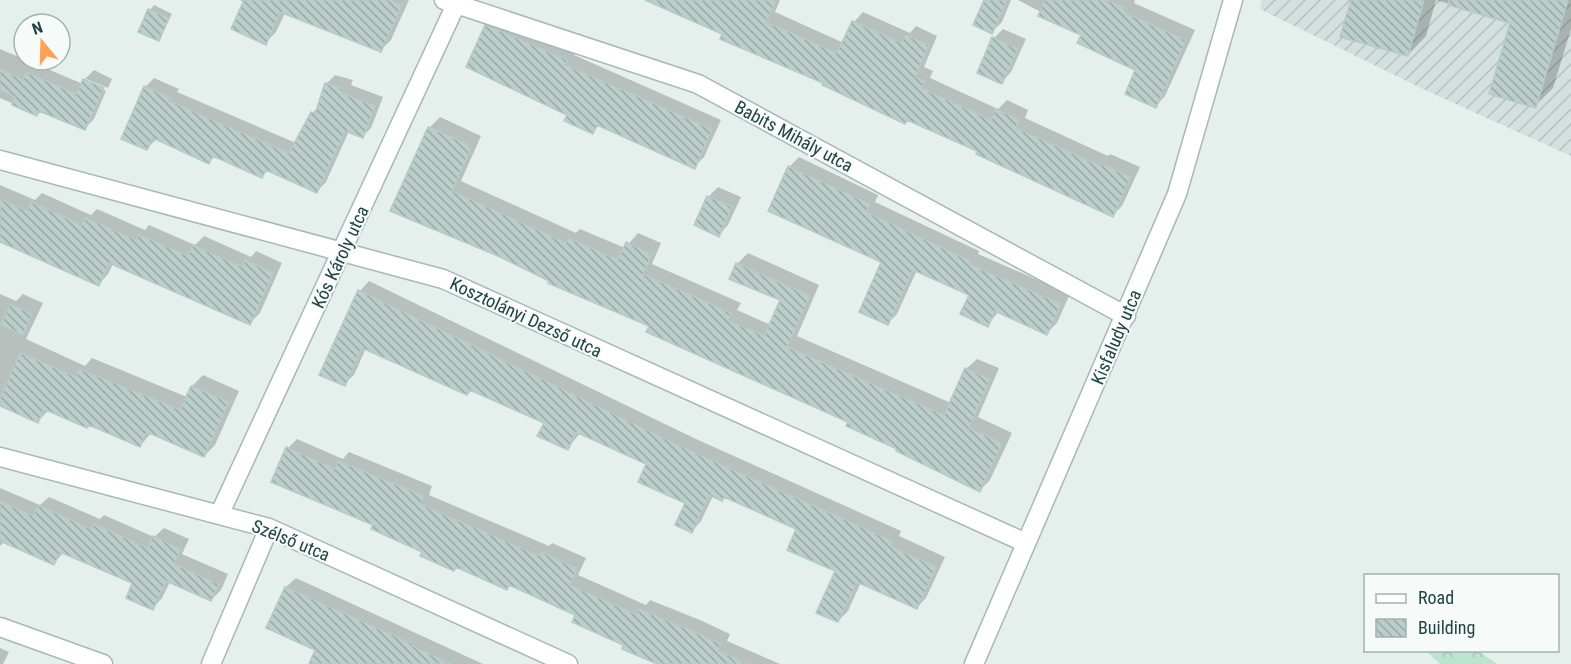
<svg xmlns="http://www.w3.org/2000/svg" width="1571" height="664" font-family="'Roboto Condensed',sans-serif">
	<style>
		.industrial { fill: url(#industrial-furrows) }
		.forest { fill: url(#forest-crowns) }
		.shadow { fill: #0003 }
		.building { fill: url(#building-back-hatch); stroke: #b6cac6; stroke-width: 1.5 }
		.lines { fill: none; stroke-linecap: round; stroke-linejoin: round }
		.minor-casing { stroke: #a6b9b6; stroke-width: 21 }
		.minor { stroke: #fff; stroke-width: 18 }
		.labels { text-anchor: middle; dominant-baseline: central; stroke-width: 4.5; stroke-linejoin: round; paint-order: stroke }
		.street-label { font-size: 18px; fill: #214442; stroke: #f6fbfa }
	</style>
	<defs>
		<pattern id="industrial-furrows" width="10" height="10" patternUnits="userSpaceOnUse" patternTransform="scale(1.5)"><rect width="10" height="10" fill="#d3e0dd"/><path d="M-1 1l2-2M0 10L10 0M9 11l2-2" fill="none" stroke="#b5c1bf"/></pattern>
		<pattern id="forest-crowns" width="20" height="18" patternUnits="userSpaceOnUse" patternTransform="scale(1.5)"><rect width="20" height="18" fill="#bce3ce"/><path d="M2 6a3 3 0 1 1 6 0M12 15a3 3 0 1 1 6 0" fill="none" stroke="#a1c4b2"/></pattern>
		<pattern id="building-back-hatch" width="6" height="6" patternUnits="userSpaceOnUse" patternTransform="scale(1.5)"><rect width="6" height="6" fill="#bcceca"/><path d="M-1 5l2 2M0 0l6 6M5-1l2 2" fill="none" stroke="#98a9a6"/></pattern>
	</defs>
	<rect width="100%" height="100%" fill="#e5f0ed"/>
	<path class="industrial" d="M1262 0H1571V156L1425 90 1260 9Z"/>
	<path class="forest" d="M1426 651H1478L1497 664H1440Z"/>
	<path class="shadow" d="M240 0H409L391 40 380 51 285 13 276 32 265 43 244 2Z
		M649 0H780L775 12 844 43 854 22 863 12 910 33 916 26 937 36 924 67 933 71 930 78 998 109 1007 100 1028 110 1025 118 1108 156 1110 154 1140 167 1122 206 1113 215 979 150 909 118 905 122 724 33Z
		M986 0H1011L1002 22 992 32Z
		M1018 0H1135L1134 3 1195 30 1165 96 1156 106 1137 69 1083 34Z
		M1352 0H1571V29L1553 88 1535 106 1512 22 1436 0 1426 36 1408 55Z
		M154 5 172 14 158 39 150 10Z
		M496 17 576 50 574 55 721 120 704 157 694 167 600 124 593 132 569 114 486 26Z
		M1003 29 1026 39 1011 72 1002 82 994 38Z
		M0 49 83 84 84 80 94 70 112 79 108 88 86 79V82L106 91 94 119 84 129 41 110 37 114 0 98Z
		M335 75 353 80 351 85 383 97 371 128 362 137 349 131 326 182 317 191 268 170 262 176 215 156 209 162 157 139 147 148 145 87 154 78 179 89 177 92 296 143 312 113 319 107 326 84Z
		M440 117 481 136 461 181 576 233 580 229 625 248 638 233 661 243 652 264 741 303 737 310 771 325 782 299 737 264 748 253 819 285 797 336 951 403 966 369 977 359 999 368 978 417 1012 433 990 480 980 490 850 422 651 325 498 255 392 210 429 128Z
		M799 157 878 195 875 202 979 251 978 254 1070 294 1057 323 1047 333 999 311 988 325 971 295 917 270 897 314 888 323 883 262 789 167Z
		M0 185 35 200 42 193 91 215 97 209 145 230 149 225 195 245 204 236 251 257 256 251 282 263 260 313 250 323 113 264 108 274 99 284 0 234Z
		M718 187 741 197 728 225 719 235 708 197Z
		M369 281 696 439 901 531 899 536 945 557 926 598 917 607 861 582 848 611 838 621 837 570 798 528 725 496 722 499 713 496 701 521 692 531 687 502 648 463 580 433 568 448 546 422 472 389 467 394 366 348 354 375 344 384 321 374 360 291Z
		M0 294 16 301 23 294 43 303 26 339 85 366 92 358 187 397 192 386 203 375 239 391 215 445 204 456 152 432 140 446 90 424 49 410 38 421 0 405Z
		M297 439 343 459 349 452 432 486 429 495 549 546 552 543 586 558 578 575 646 605 650 600 700 620 730 634 727 641 780 664H661L577 614 510 584 506 588 424 552 375 525 288 448Z
		M0 488 40 505 49 497 100 519 104 515 154 537 164 528 189 539 182 554 228 574 221 590 211 600 170 582 162 598 153 608 134 582 64 552 54 563 5 541 0 546Z
		M296 578 483 664H311L317 650 268 628 286 587Z
		M0 648 9 652 3 664H0Z"/>
	<path class="building" d="M244 0H391L402 5 381 52 280 12 266 45 231 29Z
		M645 0H776L766 22 837 53 852 21 902 43 905 35 929 45 915 77 925 81 921 88 991 120 996 109 1020 120 1016 128 1098 165 1099 163 1131 177 1113 217 976 154 977 151 907 120 905 124 822 85 823 83 720 39 722 34Z
		M984 0H1007L992 34 973 25Z
		M1045 0H1106L1127 9 1125 13 1186 40 1156 108 1125 94 1135 70 1077 43 1081 35 1038 16Z
		M1351 0H1424L1408 56 1340 37Z
		M1449 0H1568L1536 108 1489 94 1510 23 1448 5Z
		M148 9 169 18 159 41 138 32Z
		M485 25 568 60 565 65 712 129 695 169 597 125 593 134 564 121 567 115 466 67Z
		M992 37 1018 49 1002 84 977 73Z
		M0 69 23 80 26 72 76 94 83 79 104 88 85 130 39 111 37 116 12 105 15 97 0 90Z
		M325 83 344 89 343 94 375 106 363 138 345 131 317 193 266 170 262 178 213 156 209 164 153 138 147 150 121 139 144 86 171 98 169 101 289 153 311 112 315 114Z
		M428 127 472 146 452 191 566 243 568 238 618 260 626 242 652 254 643 274 731 313 728 320 764 336 780 300 729 279 736 263 810 296 787 347 944 415 965 368 990 379 969 428 1002 443 980 492 896 451 897 449 846 426 848 422 646 332 649 326 548 283 549 281 498 256 390 211Z
		M788 166 870 204 866 212 970 261 969 264 1061 304 1047 335 995 311 988 327 960 314 969 295 913 270 888 325 859 312 881 262 768 211Z
		M707 196 732 207 719 237 694 225Z
		M0 199 27 211 31 202 82 225 86 218 136 240 138 234 188 256 193 245 242 267 245 260 273 273 250 325 109 263 99 286 0 242Z
		M358 290 686 449 893 541 890 546 936 567 917 609 857 582 838 622 816 613 835 571 787 550 796 529 724 497 722 501 709 495 692 533 675 525 685 503 638 482 646 464 576 432 568 450 537 436 544 423 470 390 467 395 362 348 345 386 319 375Z
		M10 304 32 314 23 335 1 325Z
		M20 353 76 377 80 369 180 410 191 386 229 402 204 457 147 432 140 447 89 425 87 428 44 409 38 423 0 406V399Z
		M286 447 335 469 338 461 424 496 420 504 540 556 541 552 577 568 570 585 637 615 639 609 690 630 721 644 718 651 749 664H657L622 649 623 645 572 622 575 615 509 585 507 590 456 567 454 571 420 556 422 552 371 529 373 525 271 482Z
		M0 501 33 516 38 505 91 529 94 524 148 548 153 536 181 549 174 564 219 584 211 601 166 581 153 610 126 598 132 583 60 552 54 565 0 541Z
		M285 587 413 644 412 646 452 664H309L315 650 266 628Z"/>
	<g class="lines">
		<defs>
			<path id="minor" d="M444 0 698 84 1126 316
				M0 160 443 279 1026 543
				M0 457 269 528 568 664
				M220 513 458 0
				M0 627 103 664
				M211 664 269 528
				M974 664 1177 194 1233 0"/>
		</defs>
		<use href="#minor" class="minor-casing"/>
		<use href="#minor" class="minor"/>
	</g>
	<g class="labels">
		<g class="street-label">
			<text transform="translate(794 136) rotate(28)">Babits Mihály utca</text>
			<text transform="translate(340 257) rotate(-65)">Kós Károly utca</text>
			<text transform="translate(526 317) rotate(25)">Kosztolányi Dezső utca</text>
			<text transform="translate(1116 337) rotate(-67)">Kisfaludy utca</text>
			<text transform="translate(291 540) rotate(22)">Szélső utca</text>
		</g>
	</g>
	<rect x="1364" y="574" width="195" height="78" fill="#f6fbfa" stroke="#a1b2b0" stroke-width="1.5"/>
	<rect x="1376" y="594" width="30" height="9" fill="#ffffff" stroke="#a1b2b0" stroke-width="1.5"/>
	<text x="1418" y="604" font-size="18" fill="#214442">Road</text>
	<rect x="1376" y="619" width="30" height="18" fill="url(#building-back-hatch)" stroke="#a1b2b0" stroke-width="1.5"/>
	<text x="1418" y="634" font-size="18" fill="#214442">Building</text>
	<g transform="translate(42 42) rotate(341)"><circle r="28" fill="#f6fbfa" stroke="#a1b2b0" stroke-width="1.5"/>
	<path d="M0-4.5L10 22L0 15L-10 22Z" fill="#ffa053"/>
	<text y="-9" font-size="16" font-weight="bold" text-anchor="middle" fill="#214442">N</text>
	</g>
</svg>
